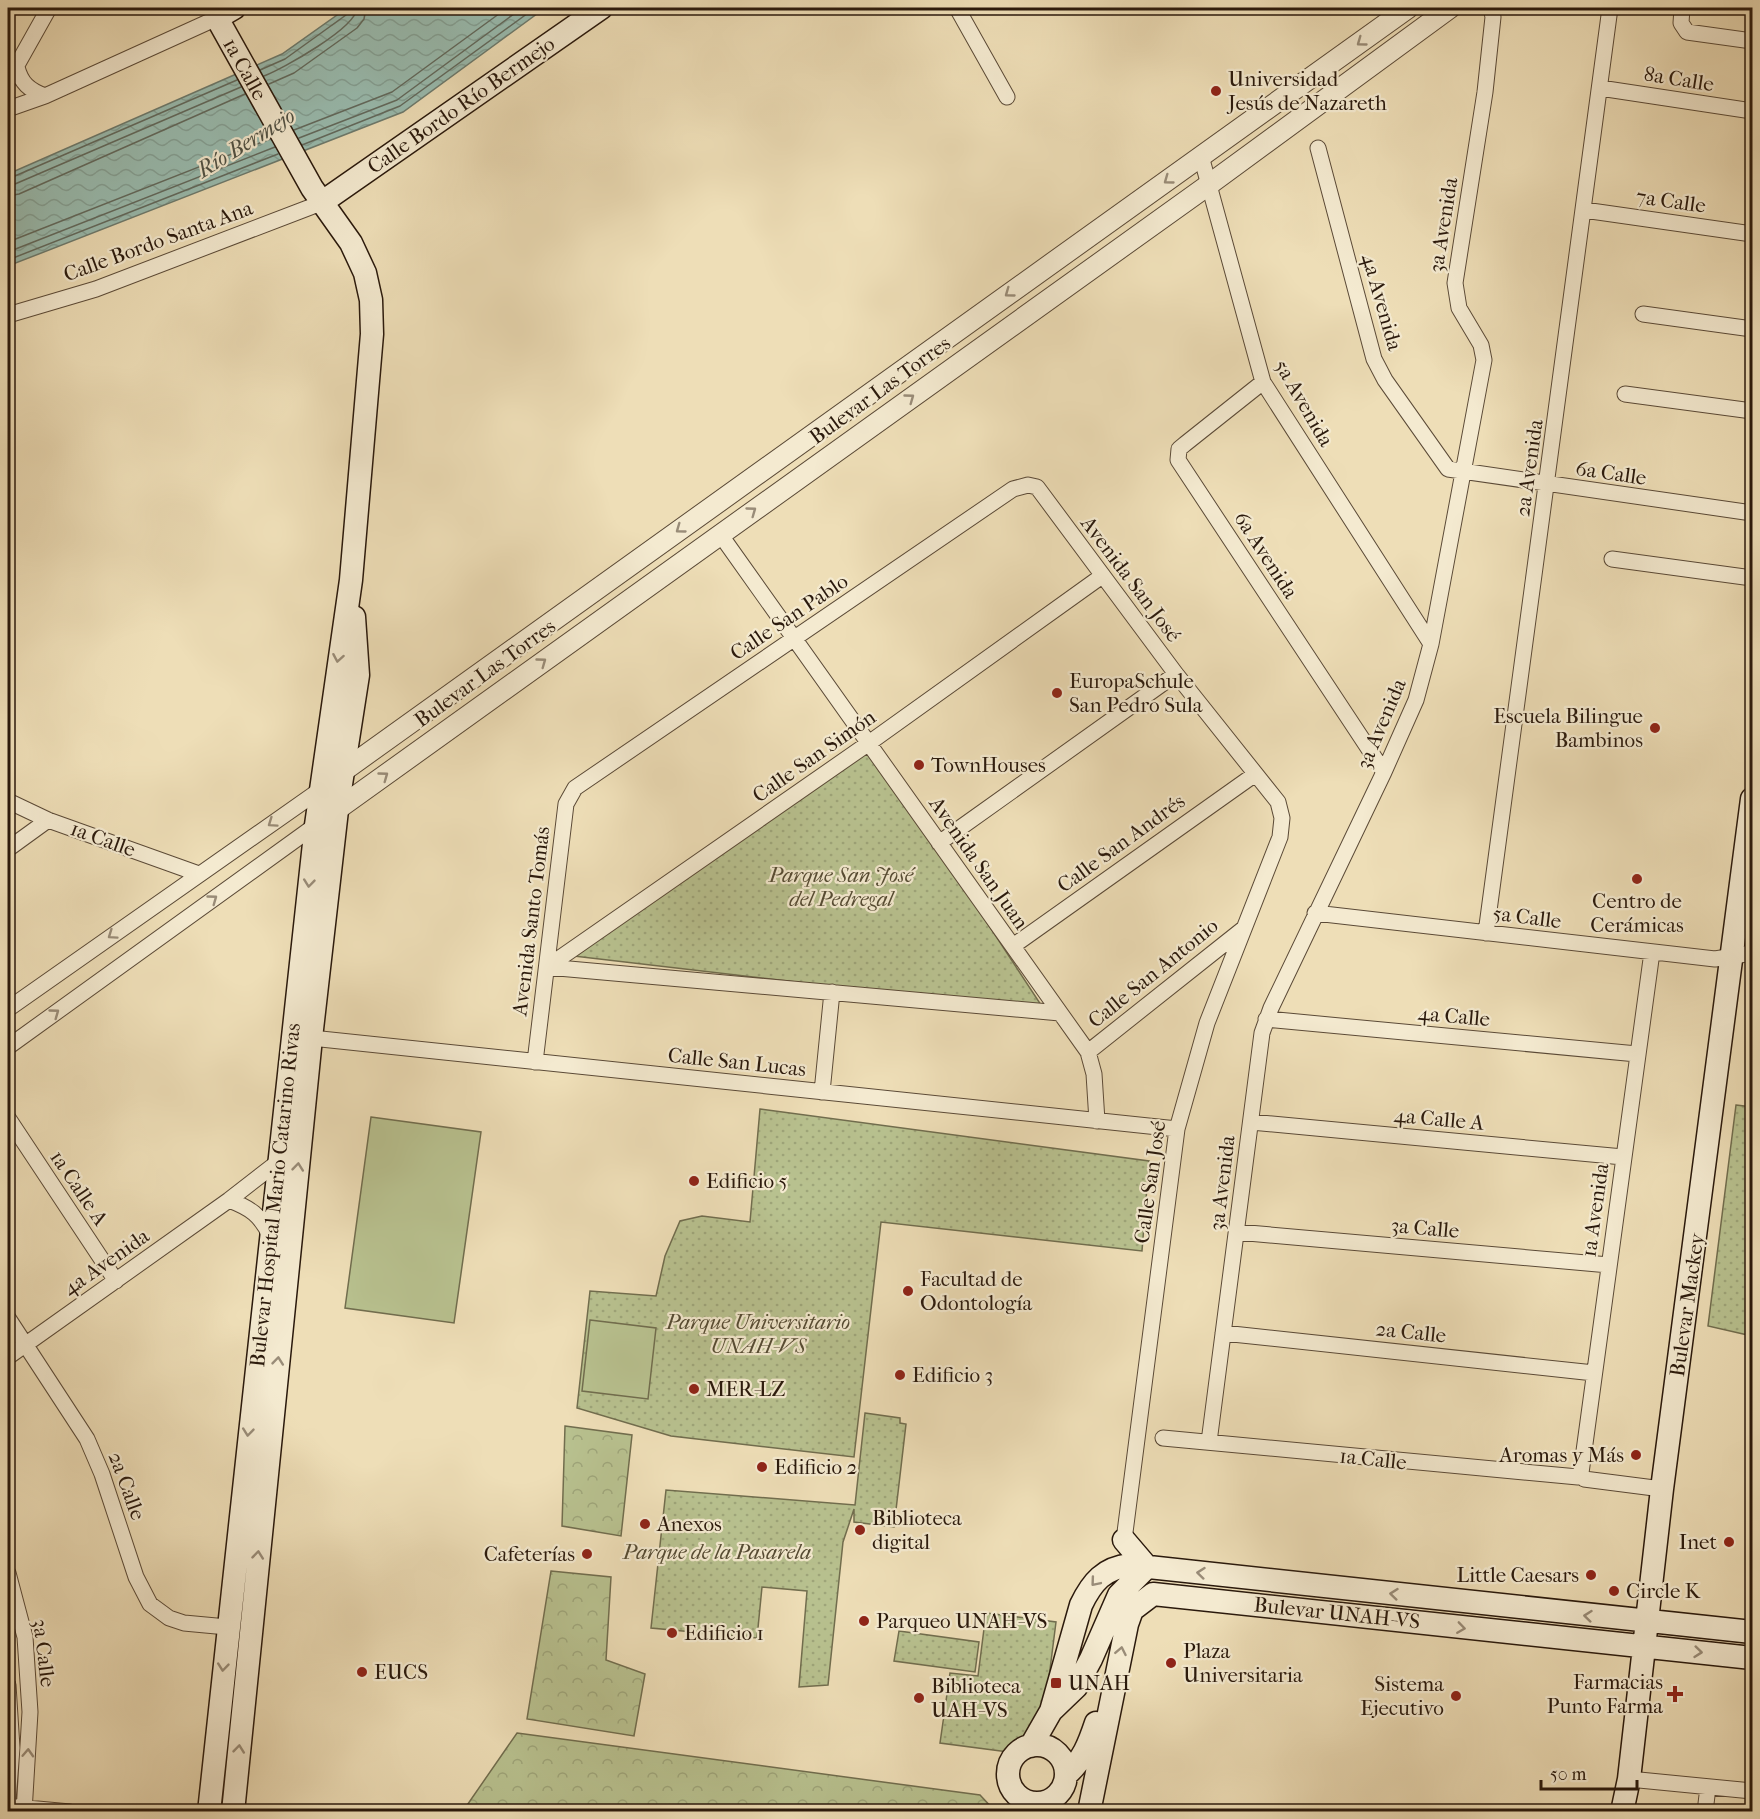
<svg xmlns="http://www.w3.org/2000/svg" width="1760" height="1819" font-family="'IM FELL French Canon',serif">
	<style>
		.green { fill: url(#green-dots); stroke: #716d4e; stroke-width: 1.5 }
		.forest { fill: url(#forest-crowns); stroke: #716d4e; stroke-width: 1.5 }
		.pitch { fill: #b8c18f; stroke: #716d4e; stroke-width: 1.5 }
		.water { fill: url(#water-waves); stroke: #6d7b6e; stroke-width: 1.5 }
		.lines { fill: none; stroke-linecap: round; stroke-linejoin: round }
		.shore { stroke: #626a5e; stroke-width: 1.5 }
		.minor-casing { stroke: #5b4a37; stroke-width: 17 }
		.tertiary-casing { stroke: #5b4a37; stroke-width: 22 }
		.secondary-casing { stroke: #2a190c; stroke-width: 25 }
		.minor { stroke: #f4ead0; stroke-width: 15 }
		.tertiary { stroke: #f4ead0; stroke-width: 20 }
		.secondary { stroke: #f4ead0; stroke-width: 22 }
		.oneway { stroke: #998c78 }
		.poi-dot { fill: #8f2418; stroke: #f4ead0; stroke-width: 2 }
		.labels { text-anchor: middle; dominant-baseline: central; stroke-width: 4.5; stroke-linejoin: round; paint-order: stroke }
		.street-label { font-size: 21px; fill: #2a190c; stroke: #f4ead0 }
		.poi-label { font-size: 21px; fill: #2a190c; stroke: #f4ead0; text-anchor: start }
		.park-label { font-size: 21px; font-style: italic; fill: #554b33; stroke: #f4ead0 }
		.water-label { font-size: 22px; font-style: italic; fill: #515245; stroke: #f4ead0 }
	</style>
	<defs>
		<pattern id="green-dots" width="8" height="8" patternUnits="userSpaceOnUse" patternTransform="scale(1.5)"><rect width="8" height="8" fill="#b8c18f"/><path d="M2 2h.1M6 6h.1" fill="none" stroke="#9ea57a" stroke-width="1.8" stroke-linecap="round"/></pattern>
		<pattern id="forest-crowns" width="20" height="18" patternUnits="userSpaceOnUse" patternTransform="scale(1.5)"><rect width="20" height="18" fill="#b8c18f"/><path d="M2 6a3 3 0 1 1 6 0M12 15a3 3 0 1 1 6 0" fill="none" stroke="#9ea57a"/></pattern>
		<pattern id="water-waves" width="16" height="10" patternUnits="userSpaceOnUse" patternTransform="scale(1.5)"><rect width="16" height="10" fill="#99bcb0"/><path d="M0 5q4-4 8 0t8 0" fill="none" stroke="#84a196"/></pattern>
	</defs>
	<rect width="100%" height="100%" fill="#eedeb7"/>
	<filter id="stains"><feTurbulence type="fractalNoise" baseFrequency=".00333" numOctaves="4"/><feColorMatrix values="0 0 0 0 .2 0 0 0 0 .09 0 0 0 0 .02 0 0 0 .5 -.17"/></filter>
	<radialGradient id="worn" r=".72"><stop offset=".6" stop-color="#630" stop-opacity="0"/><stop offset="1" stop-color="#630" stop-opacity=".3"/></radialGradient>
	<path class="green" d="M869 743 1045 1011 565 955Z
		M1736 1105 1752 1107V1336L1708 1326Z
		M760 1109 1149 1161 1142 1251 881 1222 854 1457 671 1436 577 1408 590 1291 656 1296 665 1256 680 1221 702 1216 750 1222Z
		M865 1413 900 1418V1423L906 1424 894 1527 854 1522V1509L843 1542 828 1685 799 1687 807 1591 762 1587 757 1638 651 1628 666 1490 855 1505Z
		M986 1613 1056 1622 1039 1756 940 1743 950 1673 978 1676Z
		M899 1631 979 1642 975 1672 894 1661Z"/>
	<path class="forest" d="M565 1426 632 1435 621 1536 562 1526Z
		M551 1571 611 1577 606 1660 645 1674 634 1736 527 1719Z
		M517 1733 980 1795 995 1811H463Z"/>
	<path class="pitch" d="M371 1117 481 1132 454 1323 345 1308Z
		M590 1320 656 1328 648 1399 582 1391Z"/>
	<path class="water" d="M347 8H545L403 112 8 266V174L282 54Z"/>
	<g class="lines">
		<path class="shore" d="M260 70 285 59 346 15 349 8
			M264 76C284 68 356 28 357 8
			M269 84 294 73 357 28 364 19 366 8
			M294 130 392 92 507 8
			M299 138 397 100 522 8
			M302 145 400 106 535 8
			M8 179 237 80
			M8 187 241 87
			M8 196 19 194 245 94
			M8 242 270 139
			M8 252 275 147
			M8 260 278 154"/>
		<defs>
			<path id="minor" d="M957 8 1007 97
				M1682 8 1681 23 1687 32 1752 41
				M17 67C21 83 29 90 45 96
				M8 81 49 8
				M1600 88 1752 111
				M8 109 45 96 217 18 212 8
				M1318 148 1374 359 1385 380 1448 469 1752 513
				M1201 156 1263 382 1431 644
				M1584 210 1752 234
				M1643 314 1752 329
				M8 315 96 289 321 203
				M1263 382 1185 444 1179 449 1178 460 1384 772
				M1625 394 1752 411
				M720 534 1088 1052 1094 1074 1097 1121
				M1612 559 1752 578
				M8 801 48 820 199 874
				M939 843 1176 674
				M8 849 48 820
				M1315 913 1715 959 1752 953
				M1486 933 1610 8
				M1013 946 1254 775
				M547 967 869 743 1102 576
				M547 967 1060 1013
				M8 1009 320 790
				M1266 1019 1637 1054
				M302 1037 1177 1129
				M8 1047 316 825
				M1088 1052 1243 929
				M535 1062 566 804 575 788 1013 489 1028 485 1037 487 1176 674 1278 802 1282 818 1280 837 1207 1023 1177 1129 1124 1540 1126 1547
				M822 1092 832 992
				M8 1118 116 1281
				M1251 1122 1623 1157
				M229 1200C250 1208 261 1215 270 1236
				M1237 1232 1609 1265
				M8 1318 87 1439 102 1474 136 1577 150 1604 169 1618 184 1623 227 1627
				M1223 1333 1594 1373
				M8 1357 229 1200 278 1162
				M1163 1438 1578 1477 1581 1473 1652 952
				M1209 1442 1262 1033 1271 1008 1384 772 1416 700 1431 644 1484 360 1481 345 1459 308 1455 283 1485 92 1493 17 1491 8
				M1584 1479 1662 1489
				M8 1573 25 1637 30 1712 24 1812
				M8 1685 12 1748 8 1801
				M1629 1779 1752 1791
				M16 1807 70 1812
				M1705 1812 1708 1787"/>
			<path id="tertiary" d="M335 777 1408 8
				M328 816 1207 186 1450 8"/>
			<path id="secondary" d="M321 203 601 8
				M1124 1540 1147 1567
				M1051 1711 1081 1605C1092 1582 1104 1568 1130 1565L1752 1632
				M1008 1774a29 29 0 1 1 58 0a29 29 0 1 1-58 0Z
				M1031 1746 1051 1711 1076 1687 1091 1659 1119 1595 1147 1567
				M1066 1775C1083 1760 1089 1744 1096 1723
				M209 1812 316 825 351 580 372 334 371 300 365 273 351 243 312 188 217 18 234 8
				M233 1812 311 1038 337 810 358 675 354 617
				M1089 1812 1127 1624 1132 1610 1153 1594 1752 1658
				M1622 1812 1629 1779 1662 1489 1752 799"/>
		</defs>
		<use href="#minor" class="minor-casing"/>
		<use href="#tertiary" class="tertiary-casing"/>
		<use href="#secondary" class="secondary-casing"/>
		<use href="#minor" class="minor"/>
		<use href="#tertiary" class="tertiary"/>
		<use href="#secondary" class="secondary"/>
	</g>
	<defs><path id="oneway-chevron" d="M-2-3.5L2.5 0L-2 3.5" fill="none" stroke-width="1.6" stroke-linecap="round" stroke-linejoin="round" transform="scale(1.5)"/></defs>
	<g class="oneway">
		<use href="#oneway-chevron" transform="translate(1361 42) rotate(144)"/>
		<use href="#oneway-chevron" transform="translate(1168 180) rotate(144)"/>
		<use href="#oneway-chevron" transform="translate(1009 293) rotate(144)"/>
		<use href="#oneway-chevron" transform="translate(910 398) rotate(-36)"/>
		<use href="#oneway-chevron" transform="translate(752 511) rotate(-36)"/>
		<use href="#oneway-chevron" transform="translate(680 529) rotate(144)"/>
		<use href="#oneway-chevron" transform="translate(338 658) rotate(100)"/>
		<use href="#oneway-chevron" transform="translate(542 662) rotate(-36)"/>
		<use href="#oneway-chevron" transform="translate(384 776) rotate(-36)"/>
		<use href="#oneway-chevron" transform="translate(272 823) rotate(145)"/>
		<use href="#oneway-chevron" transform="translate(309 883) rotate(96)"/>
		<use href="#oneway-chevron" transform="translate(213 899) rotate(-36)"/>
		<use href="#oneway-chevron" transform="translate(112 935) rotate(145)"/>
		<use href="#oneway-chevron" transform="translate(55 1013) rotate(-36)"/>
		<use href="#oneway-chevron" transform="translate(298 1167) rotate(-84)"/>
		<use href="#oneway-chevron" transform="translate(278 1361) rotate(-84)"/>
		<use href="#oneway-chevron" transform="translate(248 1432) rotate(96)"/>
		<use href="#oneway-chevron" transform="translate(258 1555) rotate(-84)"/>
		<use href="#oneway-chevron" transform="translate(1201 1573) rotate(-174)"/>
		<use href="#oneway-chevron" transform="translate(1095 1582) rotate(130)"/>
		<use href="#oneway-chevron" transform="translate(1394 1594) rotate(-174)"/>
		<use href="#oneway-chevron" transform="translate(1588 1616) rotate(-174)"/>
		<use href="#oneway-chevron" transform="translate(1461 1628) rotate(8)"/>
		<use href="#oneway-chevron" transform="translate(1121 1651) rotate(-79)"/>
		<use href="#oneway-chevron" transform="translate(1698 1652) rotate(6)"/>
		<use href="#oneway-chevron" transform="translate(223 1667) rotate(96)"/>
		<use href="#oneway-chevron" transform="translate(239 1749) rotate(-84)"/>
		<use href="#oneway-chevron" transform="translate(28 1753) rotate(-87)"/>
	</g>
	<g class="poi-dot">
		<circle cx="1216" cy="91" r="6"/>
		<circle cx="1057" cy="693" r="6"/>
		<circle cx="1655" cy="728" r="6"/>
		<circle cx="919" cy="765" r="6"/>
		<circle cx="1637" cy="879" r="6"/>
		<circle cx="694" cy="1181" r="6"/>
		<circle cx="908" cy="1291" r="6"/>
		<circle cx="900" cy="1375" r="6"/>
		<circle cx="694" cy="1389" r="6"/>
		<circle cx="1636" cy="1455" r="6"/>
		<circle cx="762" cy="1467" r="6"/>
		<circle cx="645" cy="1524" r="6"/>
		<circle cx="860" cy="1530" r="6"/>
		<circle cx="1729" cy="1542" r="6"/>
		<circle cx="587" cy="1554" r="6"/>
		<circle cx="1591" cy="1575" r="6"/>
		<circle cx="1614" cy="1591" r="6"/>
		<circle cx="864" cy="1621" r="6"/>
		<circle cx="672" cy="1633" r="6"/>
		<circle cx="1171" cy="1663" r="6"/>
		<circle cx="362" cy="1672" r="6"/>
		<rect x="1050" y="1677" width="12" height="12" rx="3"/>
		<path d="M1672 1685h6v6h6v6h-6v6h-6v-6h-6v-6h6z"/>
		<circle cx="1456" cy="1696" r="6"/>
		<circle cx="919" cy="1698" r="6"/>
	</g>
	<g class="labels">
		<g class="street-label">
			<text transform="translate(245 69) rotate(61)">1a Calle</text>
			<text transform="translate(1679 79) rotate(9)">8a Calle</text>
			<text transform="translate(461 105) rotate(-35)">Calle Bordo Río Bermejo</text>
			<text transform="translate(1671 201) rotate(8)">7a Calle</text>
			<text transform="translate(1443 225) rotate(-81)">3a Avenida</text>
			<text transform="translate(158 241) rotate(-20)">Calle Bordo Santa Ana</text>
			<text transform="translate(1382 302) rotate(74)">4a Avenida</text>
			<text transform="translate(880 390) rotate(-36)">Bulevar Las Torres</text>
			<text transform="translate(1304 403) rotate(60)">5a Avenida</text>
			<text transform="translate(1529 468) rotate(-82)">2a Avenida</text>
			<text transform="translate(1611 473) rotate(8)">6a Calle</text>
			<text transform="translate(1266 555) rotate(57)">6a Avenida</text>
			<text transform="translate(1131 579) rotate(53)">Avenida San José</text>
			<text transform="translate(789 617) rotate(-34)">Calle San Pablo</text>
			<text transform="translate(485 673) rotate(-36)">Bulevar Las Torres</text>
			<text transform="translate(1381 724) rotate(-67)">3a Avenida</text>
			<text transform="translate(814 756) rotate(-35)">Calle San Simón</text>
			<text transform="translate(103 839) rotate(20)">1a Calle</text>
			<text transform="translate(1121 843) rotate(-36)">Calle San Andrés</text>
			<text transform="translate(979 863) rotate(55)">Avenida San Juan</text>
			<text transform="translate(1527 917) rotate(7)">5a Calle</text>
			<text transform="translate(531 921) rotate(-83)">Avenida Santo Tomás</text>
			<text transform="translate(1153 973) rotate(-39)">Calle San Antonio</text>
			<text transform="translate(1454 1016) rotate(5)">4a Calle</text>
			<text transform="translate(737 1062) rotate(6)">Calle San Lucas</text>
			<text transform="translate(1439 1119) rotate(5)">4a Calle A</text>
			<text transform="translate(1150 1182) rotate(-82)">Calle San José</text>
			<text transform="translate(1222 1183) rotate(-83)">3a Avenida</text>
			<text transform="translate(79 1188) rotate(56)">1a Calle A</text>
			<text transform="translate(275 1195) rotate(-84)">Bulevar Hospital Mario Catarino Rivas</text>
			<text transform="translate(1595 1210) rotate(-82)">1a Avenida</text>
			<text transform="translate(1425 1228) rotate(5)">3a Calle</text>
			<text transform="translate(106 1262) rotate(-35)">4a Avenida</text>
			<text transform="translate(1687 1305) rotate(-82)">Bulevar Mackey</text>
			<text transform="translate(1411 1332) rotate(6)">2a Calle</text>
			<text transform="translate(1373 1459) rotate(6)">1a Calle</text>
			<text transform="translate(127 1486) rotate(70)">2a Calle</text>
			<text transform="translate(1337 1613) rotate(6)">Bulevar UNAH-VS</text>
			<text transform="translate(44 1653) rotate(83)">3a Calle</text>
		</g>
		<g class="poi-label">
			<text x="1228" y="79">Universidad<tspan x="1228" dy="24">Jesús de Nazareth</tspan></text>
			<text x="1069" y="681">EuropaSchule<tspan x="1069" dy="24">San Pedro Sula</tspan></text>
			<text x="1643" y="716" text-anchor="end">Escuela Bilingue<tspan x="1643" dy="24">Bambinos</tspan></text>
			<text x="931" y="765">TownHouses</text>
			<text x="1637" y="901" text-anchor="middle">Centro de<tspan x="1637" dy="24">Cerámicas</tspan></text>
			<text x="706" y="1181">Edificio 5</text>
			<text x="920" y="1279">Facultad de<tspan x="920" dy="24">Odontología</tspan></text>
			<text x="912" y="1375">Edificio 3</text>
			<text x="706" y="1389">MER-LZ</text>
			<text x="1624" y="1455" text-anchor="end">Aromas y Más</text>
			<text x="774" y="1467">Edificio 2</text>
			<text x="872" y="1518">Biblioteca<tspan x="872" dy="24">digital</tspan></text>
			<text x="657" y="1524">Anexos</text>
			<text x="1717" y="1542" text-anchor="end">Inet</text>
			<text x="575" y="1554" text-anchor="end">Cafeterías</text>
			<text x="1579" y="1575" text-anchor="end">Little Caesars</text>
			<text x="1626" y="1591">Circle K</text>
			<text x="876" y="1621">Parqueo UNAH-VS</text>
			<text x="684" y="1633">Edificio 1</text>
			<text x="1183" y="1651">Plaza<tspan x="1183" dy="24">Universitaria</tspan></text>
			<text x="374" y="1672">EUCS</text>
			<text x="1663" y="1682" text-anchor="end">Farmacias<tspan x="1663" dy="24">Punto Farma</tspan></text>
			<text x="1068" y="1683">UNAH</text>
			<text x="1444" y="1684" text-anchor="end">Sistema<tspan x="1444" dy="24">Ejecutivo</tspan></text>
			<text x="931" y="1686">Biblioteca<tspan x="931" dy="24">UAH-VS</tspan></text>
		</g>
		<g class="park-label">
			<text x="841" y="875">Parque San José<tspan x="841" dy="24">del Pedregal</tspan></text>
			<text x="758" y="1322">Parque Universitario<tspan x="758" dy="24">UNAH-VS</tspan></text>
			<text x="717" y="1552">Parque de la Pasarela</text>
		</g>
		<g class="water-label">
			<text transform="translate(246 143) rotate(-32)">Río Bermejo</text>
		</g>
	</g>
	<rect width="1760" height="1819" fill="none" stroke="#eedeb7" stroke-width="30"/>
	<rect x="9" y="9" width="1742" height="1801" fill="none" stroke="#2a190c" stroke-width="3"/>
	<rect x="15" y="15" width="1730" height="1789" fill="none" stroke="#2a190c" stroke-width="1.5"/>
	<path d="M1541 1780v9h96v-9" fill="none" stroke="#2a190c" stroke-width="3"/>
	<text x="1550" y="1780" font-size="18" fill="#2a190c" stroke="#f4ead0" stroke-width="4.5" paint-order="stroke">50 m</text>
	<rect width="100%" height="100%" filter="url(#stains)"/>
	<rect width="100%" height="100%" fill="url(#worn)"/>
</svg>
